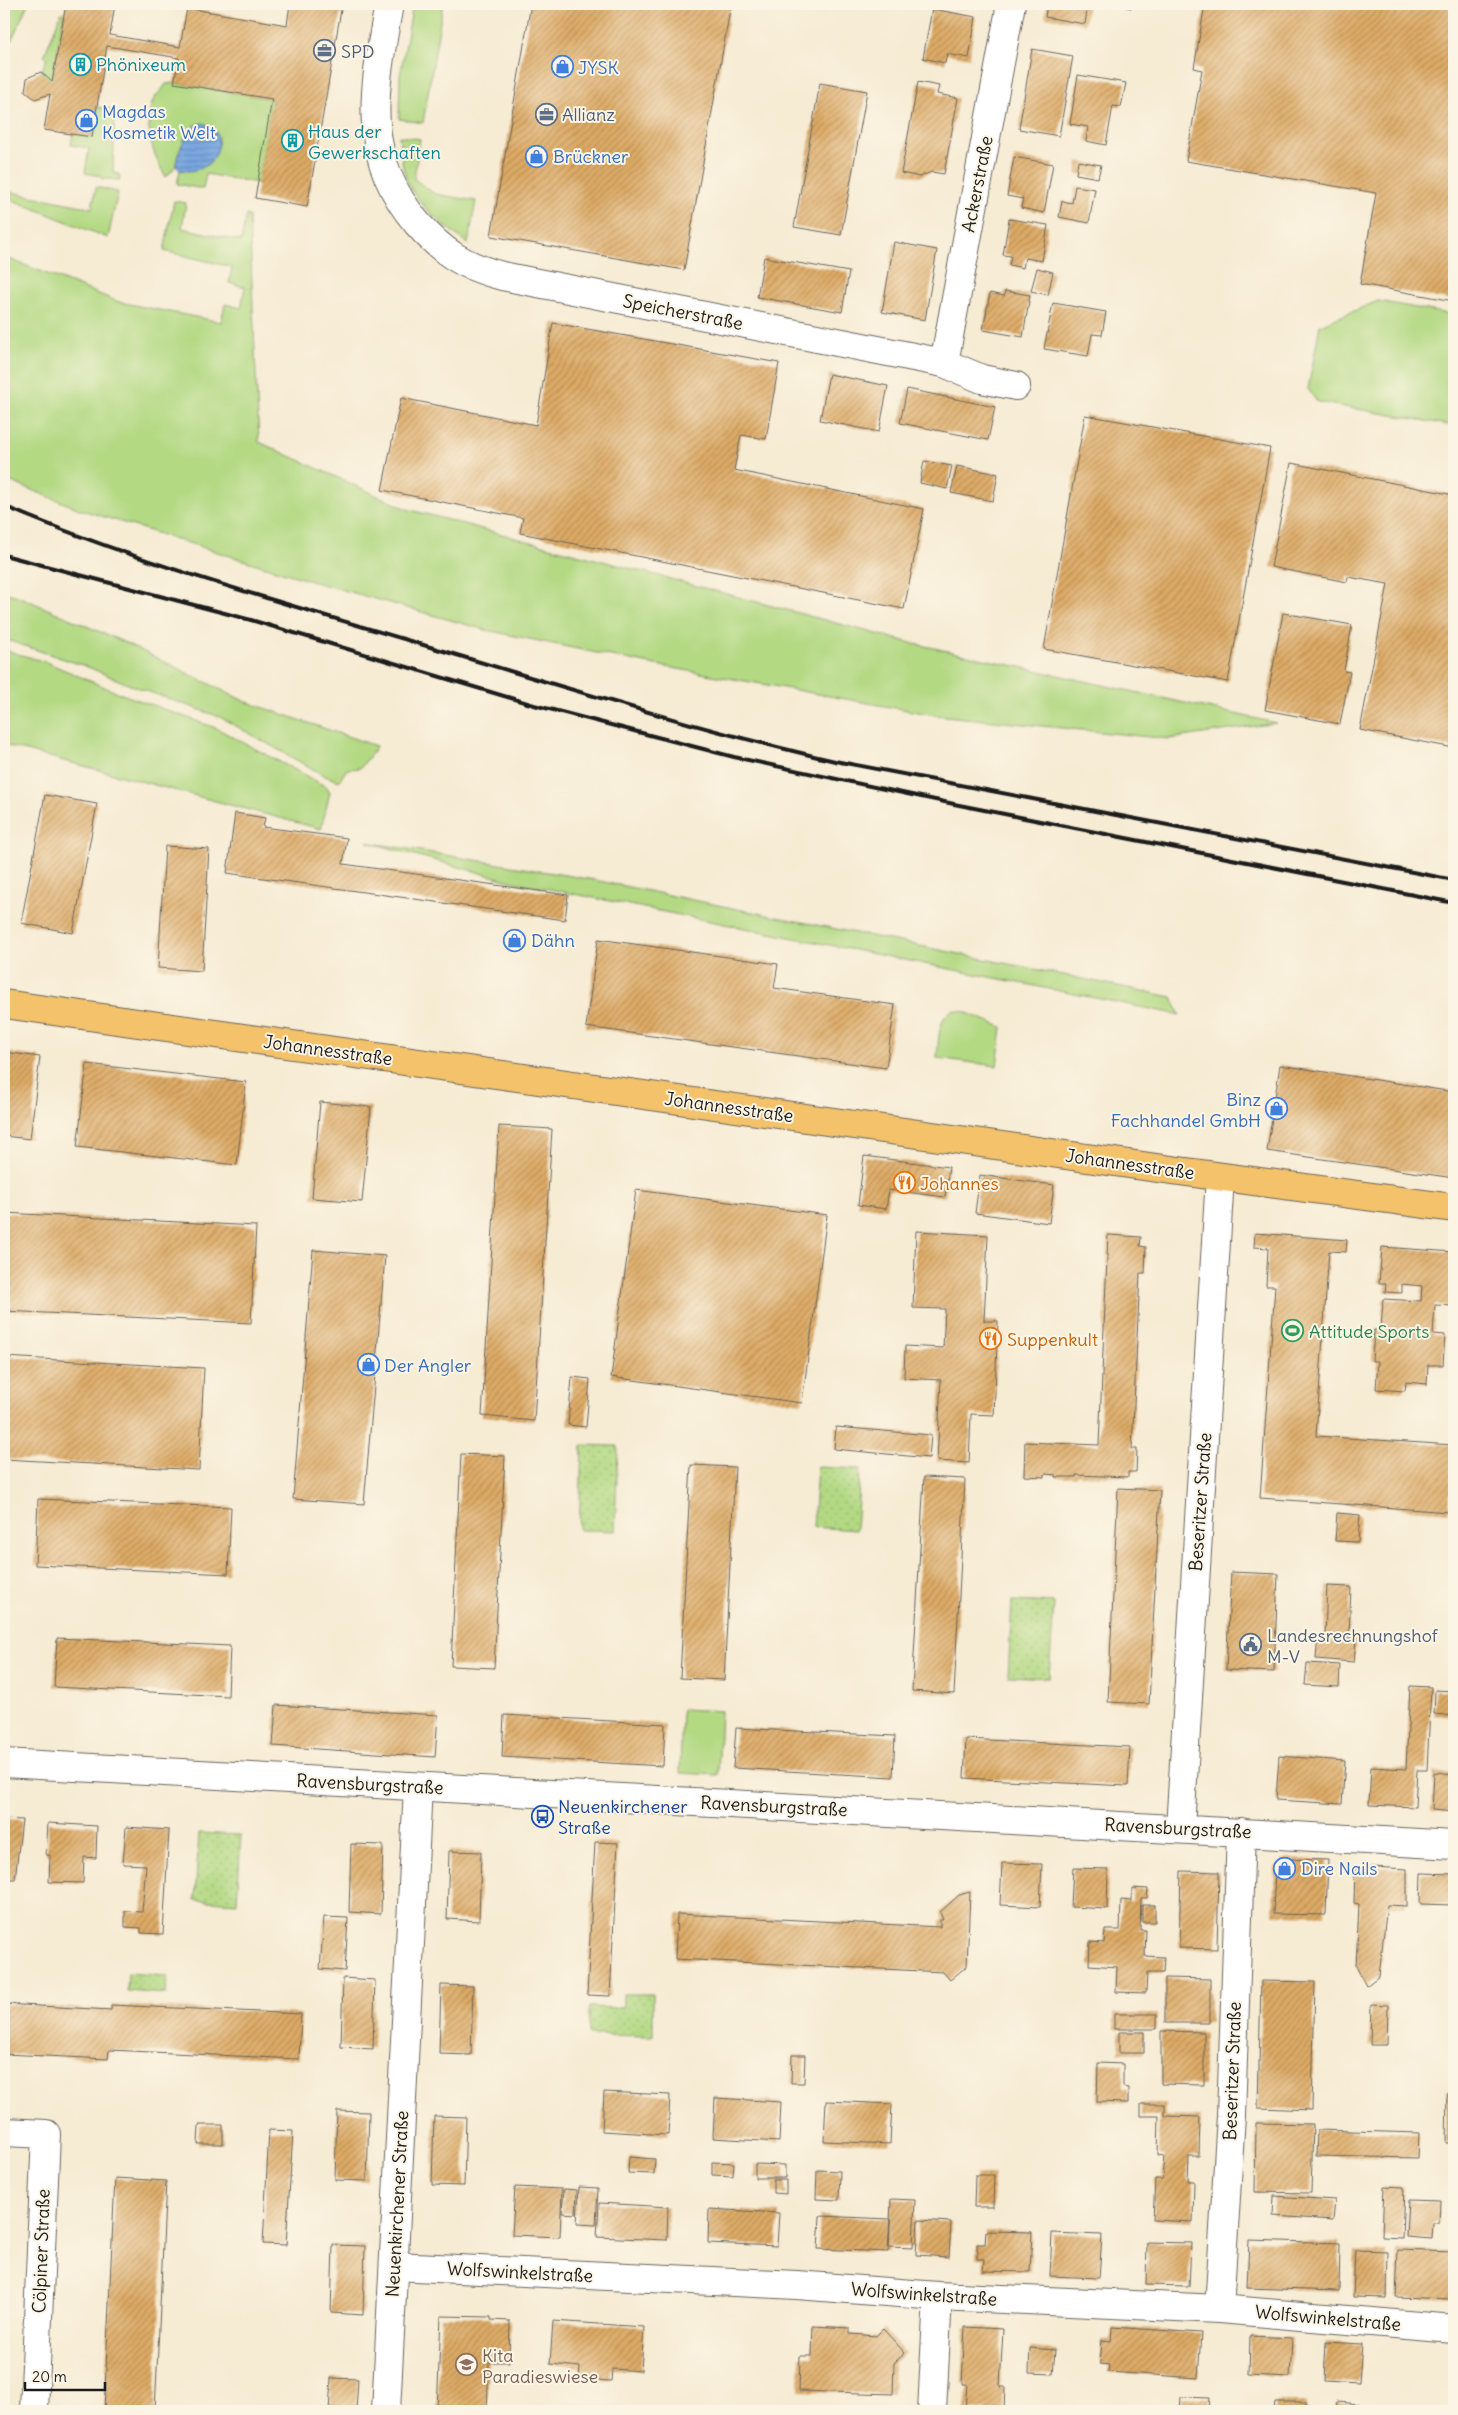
<svg xmlns="http://www.w3.org/2000/svg" width="1458" height="2415" font-family="Delius,sans-serif">
	<style>
		.grass { fill: #b3d983; stroke: #687a50 }
		.park { fill: url(#park-dots); stroke: #687a50 }
		.water { fill: url(#water-rules); stroke: #4a607e }
		.building { fill: url(#building-hatch) }
		.lines { fill: none; stroke-linecap: round; stroke-linejoin: round }
		.minor-casing { stroke: #68645c; stroke-width: 30 }
		.major-casing { stroke: #68645c; stroke-width: 30 }
		.minor { stroke: #fff; stroke-width: 28 }
		.major { stroke: #f3c26a; stroke-width: 28 }
		.rail { stroke: #1c1c1c; stroke-width: 4 }
		.labels { text-anchor: middle; dominant-baseline: central; stroke-width: 4; stroke-linejoin: round; paint-order: stroke }
		.service-label { font-size: 18px; fill: #4e5e75; stroke: #fcf5e5; text-anchor: start }
		.culture-label { font-size: 18px; fill: #0d838f; stroke: #fcf5e5; text-anchor: start }
		.shop-label { font-size: 18px; fill: #366cbe; stroke: #fcf5e5; text-anchor: start }
		.street-label { font-size: 18px; fill: #1c1c1c; stroke: #fcf5e5 }
		.food-label { font-size: 18px; fill: #c56008; stroke: #fcf5e5; text-anchor: start }
		.leisure-label { font-size: 18px; fill: #27864d; stroke: #fcf5e5; text-anchor: start }
		.transit-label { font-size: 18px; fill: #164399; stroke: #fcf5e5; text-anchor: start }
		.education-label { font-size: 18px; fill: #785e54; stroke: #fcf5e5; text-anchor: start }
	</style>
	<defs>
		<pattern id="park-dots" width="8" height="8" patternUnits="userSpaceOnUse" patternTransform="scale(1.25)"><rect width="8" height="8" fill="#b3d983"/><path d="M2 2h.1M6 6h.1" fill="none" stroke="#99ba71" stroke-width="1.8" stroke-linecap="round"/></pattern>
		<pattern id="water-rules" width="6" height="5" patternUnits="userSpaceOnUse" patternTransform="scale(1.25)"><rect width="6" height="5" fill="#77a5e0"/><path d="M0 2.5h6" fill="none" stroke="#6186b5"/></pattern>
		<pattern id="building-hatch" width="6" height="6" patternUnits="userSpaceOnUse" patternTransform="scale(1.25)"><rect width="6" height="6" fill="#deab66"/><path d="M-1 1l2-2M0 6l6-6M5 7l2-2" fill="none" stroke="#b38a53"/></pattern>
	</defs>
	<rect width="100%" height="100%" fill="#fcf5e5"/>
	<filter id="ink" filterUnits="userSpaceOnUse"><feTurbulence type="fractalNoise" baseFrequency=".02" numOctaves="2"/><feDisplacementMap in="SourceGraphic" scale="10" xChannelSelector="R" yChannelSelector="G"/><feConvolveMatrix kernelMatrix="1 2 1 2 8 2 1 2 1" color-interpolation-filters="sRGB"/></filter>
	<filter id="wash" filterUnits="userSpaceOnUse"><feTurbulence type="fractalNoise" baseFrequency=".0096" numOctaves="4" result="noise"/><feDisplacementMap in="SourceGraphic" scale="20" xChannelSelector="R" yChannelSelector="G"/><feGaussianBlur stdDeviation="1.12" result="paint"/><feColorMatrix in="noise" values="0 0 0 0 0 0 0 0 0 0 0 0 0 0 0 0 0 1.4 0 .05"/><feComposite in="paint" operator="in"/></filter>
	<g filter="url(#wash)">
		<rect width="100%" height="100%" fill="#f6ebd3"/>
		<path class="grass" d="M4 4H28L6 52 4 51Z
			M413 4H443L423 123 399 119 400 76Z
			M64 12 52 82 41 72 47 58 44 56 61 13Z
			M174 83 272 99 258 183 206 174 203 189 177 184 180 170C202 174 218 158 218 137L209 125C204 124 198 123 193 126 187 131 176 158 176 166L166 177C154 159 143 125 152 103 154 97 162 90 166 84Z
			M97 107 115 110 113 173 119 174 120 180 102 179 101 176 85 173 89 148 71 145 73 134 92 137Z
			M399 136 420 139 414 179 435 194 476 201 468 244C450 230 423 210 411 189 402 173 401 154 399 136Z
			M96 187 118 192 108 238 10 199 11 192 92 208Z
			M174 201 186 203 182 228 241 241 246 215 249 216 259 442 407 509 911 643 1276 723 1169 739 935 715 650 664 486 630 311 581 82 510 4 479V257L119 302 221 322 225 304 241 308 245 287 229 283 232 267 164 251Z
			M1378 301 1454 315V426L1317 402 1308 389 1320 325Z
			M4 592 18 596 128 644 244 701 376 746 374 751 360 768 347 769 339 781 325 776 220 717 130 685 88 667 4 639Z
			M4 650 46 662 116 692 216 728 327 787 330 792 321 829 4 745Z
			M367 842 589 879 1172 997 1180 1015 514 882Z
			M953 1010 962 1011 1002 1027 997 1066 937 1058C939 1042 937 1017 953 1010Z
			M682 1709 721 1711 718 1775 680 1773Z"/>
		<path class="park" d="M582 1445 618 1446 615 1531 579 1530Z
			M817 1467 860 1469 856 1530 813 1527Z
			M1012 1601 1054 1603 1049 1678 1008 1676Z
			M199 1833 241 1835 237 1903 195 1900Z
			M128 1973 167 1976 166 1994 127 1991Z
			M623 1994H653V2036L589 2035V2007L623 2008Z"/>
		<path class="water" d="M202 123C232 129 219 178 180 170L176 166C176 152 188 128 202 123Z"/>
		<g id="blocks">
			<path class="building" d="M66 4H115L110 35 180 47 187 8 287 25 290 4H342L307 207 255 198 272 99 174 83 179 58 107 46 92 137 44 130 50 94 35 99 25 91 27 78 41 72 52 82Z
				M531 4H731L684 270 491 236Z
				M942 4H975L964 9Z
				M1047 4H1088L1085 24 1045 17Z
				M1113 4H1131V8Z
				M1205 4H1454V301L1360 284 1376 193 1186 161 1202 70 1194 68Z
				M932 9 976 17 969 58 947 54 945 63 923 58Z
				M1032 49 1073 56 1059 136 1019 129Z
				M1078 75 1126 83 1121 107 1113 106 1106 145 1086 141 1088 127 1070 124Z
				M918 82 939 86 937 94 958 98 944 174 931 172 920 177 901 173Z
				M820 83 867 91 841 235 794 227Z
				M1014 157 1053 164 1044 213 1021 208 1023 199 1007 196Z
				M1078 161 1101 165 1098 178 1076 174Z
				M1075 186 1095 189 1089 223 1059 217 1062 201 1072 203Z
				M1009 219 1048 225 1042 261 1025 258 1023 268 1009 265 1011 256 1003 255Z
				M894 242 937 250 925 320 882 312Z
				M764 257 849 272 842 312 757 297Z
				M1037 268 1053 272 1048 295 1031 291Z
				M1005 291 1030 295 1023 337 983 330 990 293 1004 296Z
				M1053 303 1106 312 1102 335 1092 334 1088 356 1044 349Z
				M553 323 779 363 766 439 741 435 734 470 924 509 904 609 520 533 523 518 382 490 401 398 536 425Z
				M829 374 888 386 879 432 820 420Z
				M907 389 995 407 988 440 900 423Z
				M1085 415 1270 448 1228 682 1044 649Z
				M924 461 952 466 947 489 920 483Z
				M1291 463 1454 495V748L1360 730 1388 584 1348 577 1347 582 1271 567Z
				M957 466 998 474 993 501 951 493Z
				M1283 613 1352 625 1344 671 1350 672 1340 724 1265 710Z
				M45 795 97 804 73 933 21 923Z
				M235 813 265 818 263 827 347 838 343 864 568 895 565 920 227 873Z
				M165 846 209 849 202 971 158 968Z
				M598 939 778 964 774 988 895 1005 886 1068 586 1027Z
				M4 1052 40 1057 30 1139 4 1136Z
				M87 1064 246 1082 237 1165 77 1147Z
				M1280 1065 1454 1092V1178L1267 1151Z
				M320 1102 371 1107 362 1202 312 1198Z
				M499 1126 552 1129 534 1421 482 1416Z
				M864 1156 949 1167 945 1197 889 1190 886 1209 858 1205Z
				M980 1175 1054 1185 1049 1223 975 1213Z
				M636 1190 827 1215 802 1403 611 1377Z
				M4 1213 256 1226 251 1323 4 1311Z
				M916 1231 988 1235 984 1321H998L994 1415 971 1414 969 1463 937 1461 941 1380 904 1378 905 1346 943 1348 945 1309 913 1308Z
				M1255 1233 1347 1240 1346 1252 1329 1251 1316 1436 1453 1445 1449 1512 1260 1498 1275 1286H1266L1268 1248 1254 1247Z
				M1108 1235 1141 1237 1140 1246 1146 1247 1145 1273H1140L1132 1449H1137L1136 1472H1128V1477L1076 1475V1477H1056V1475L1045 1474V1477L1024 1476 1025 1442 1099 1445Z
				M1382 1247 1454 1252V1306L1435 1305 1433 1334 1445 1335 1443 1365H1428L1427 1384 1406 1382 1405 1391 1376 1389 1378 1361H1372L1374 1330H1381L1383 1299 1421 1301 1422 1286 1402 1284V1293L1385 1292 1386 1283H1379Z
				M313 1250 385 1256 364 1504 293 1499Z
				M4 1357 204 1368 199 1470 4 1459Z
				M572 1377 590 1379 586 1427 568 1425Z
				M836 1427 931 1435 929 1458 834 1449Z
				M461 1454 505 1456 494 1668 451 1666Z
				M691 1465 735 1467 724 1680 680 1678Z
				M924 1477 965 1479 954 1694 912 1691Z
				M1118 1488 1160 1490 1149 1704 1108 1702Z
				M38 1499 231 1507 228 1574 35 1565Z
				M1337 1513 1360 1515 1358 1542 1335 1541Z
				M1231 1572 1278 1574 1274 1672 1226 1670Z
				M1327 1586 1351 1587 1349 1636 1325 1635Z
				M1318 1636 1356 1639 1354 1662 1316 1659Z
				M57 1638 230 1646 228 1696 54 1687Z
				M1307 1663 1340 1665 1339 1687 1305 1685Z
				M1410 1686 1431 1687 1427 1770H1417L1415 1807 1369 1805 1371 1767 1406 1769Z
				M1435 1690 1454 1691V1716L1434 1714Z
				M276 1705 438 1715 435 1757 273 1746Z
				M504 1715 665 1724 663 1766 502 1757Z
				M736 1728 895 1736 893 1777 733 1768Z
				M966 1739 1130 1747 1128 1786 964 1778Z
				M1279 1756 1345 1761 1342 1804 1276 1800Z
				M1434 1772 1454 1774V1812L1432 1810Z
				M4 1819 22 1820 15 1879H4Z
				M48 1823 97 1826 96 1858 84 1857 83 1883 49 1882 50 1855H46Z
				M126 1827 169 1830 163 1934 141 1933V1928L125 1927V1911L142 1912 146 1865 123 1864Z
				M595 1842 618 1843 610 1996 587 1995Z
				M351 1844 383 1845 381 1914 349 1912Z
				M449 1851 481 1852 479 1921 447 1919Z
				M1284 1859 1328 1860 1326 1915 1273 1914 1275 1868Z
				M1002 1863 1042 1864 1040 1907 1000 1905Z
				M1355 1866 1407 1869V1906L1387 1905 1379 1976 1366 1986 1356 1966 1359 1904 1354 1903Z
				M1073 1868 1108 1869 1107 1909 1071 1907Z
				M1181 1871 1219 1872 1217 1949 1179 1948Z
				M1421 1873 1454 1874V1905L1420 1904Z
				M1132 1888 1148 1889 1147 1898H1141L1140 1930H1146L1145 1956 1164 1957 1163 1973H1147L1146 1993 1116 1992 1117 1967 1089 1965 1090 1942 1104 1943 1105 1930H1120L1121 1900 1132 1901Z
				M970 1892 967 1966 950 1980 943 1972 675 1959 677 1914 940 1927V1920H943L940 1912 959 1895Z
				M1142 1905H1155V1922H1142Z
				M324 1917 348 1918 345 1971 320 1969Z
				M343 1978 375 1980 373 2049 341 2047Z
				M1165 1978 1210 1979V2023H1165Z
				M1261 1981 1315 1982 1312 2110 1258 2108Z
				M441 1985 473 1986 471 2055 439 2054Z
				M4 2004 111 2010V2005L301 2014 299 2059 109 2050 108 2059 4 2054Z
				M1371 2004 1388 2005 1387 2045H1370Z
				M1114 2014H1157V2029H1114Z
				M1161 2031 1204 2032V2085L1161 2084Z
				M1119 2032H1144V2053H1119Z
				M792 2055H805L804 2083H791Z
				M1098 2063 1123 2064V2087L1128 2088V2103L1097 2102Z
				M604 2092 670 2095 668 2135 602 2131Z
				M1447 2092 1454 2093V2143H1446Z
				M715 2098 781 2102 779 2142 713 2138Z
				M826 2101 892 2104 890 2144 824 2141Z
				M1141 2104H1165V2116L1200 2117 1199 2156H1189L1188 2181H1194L1193 2222 1153 2220 1155 2179H1162L1164 2156 1158 2155 1159 2116H1141Z
				M337 2111 369 2112 367 2181 335 2180Z
				M434 2116 466 2117 464 2186 432 2185Z
				M1256 2123 1313 2124 1311 2193 1255 2192Z
				M199 2125H223V2144H198Z
				M269 2130 293 2131 286 2245 263 2244Z
				M1317 2130 1419 2133 1418 2158 1316 2156Z
				M629 2157 655 2159 654 2174 628 2173Z
				M712 2162 734 2163 733 2176 712 2175Z
				M755 2164 785 2165V2178H755Z
				M817 2170 840 2171 839 2200 816 2199Z
				M975 2175H994L993 2207H974Z
				M115 2178 166 2181 155 2411H104Z
				M773 2180H786V2194L773 2193Z
				M1384 2186 1404 2187 1402 2238 1382 2237Z
				M515 2187 562 2189 560 2237 512 2235Z
				M579 2187 598 2188 596 2225 577 2224Z
				M564 2189 577 2190 576 2214 562 2213Z
				M1274 2196 1335 2200 1333 2220 1273 2216Z
				M891 2199 915 2200 913 2248 889 2247Z
				M1408 2200 1440 2201 1439 2223H1433L1432 2239 1406 2237Z
				M599 2203 668 2207 667 2240 597 2237Z
				M709 2209 779 2213 777 2246 708 2243Z
				M820 2216 890 2219 888 2252 818 2249Z
				M918 2220 951 2222 949 2257 916 2255Z
				M986 2231 1032 2232 1030 2272 983 2271 984 2259H977V2244H985Z
				M1052 2233 1102 2235 1099 2278 1050 2276Z
				M1249 2240 1340 2243 1339 2291 1247 2288Z
				M1147 2242 1191 2243 1189 2286 1146 2285Z
				M333 2245 365 2246 363 2315 331 2313Z
				M1355 2250 1388 2251 1387 2298 1353 2297Z
				M1398 2250 1454 2252 1451 2299 1396 2297Z
				M441 2316 491 2317V2320L510 2321 509 2362H489L487 2411H437Z
				M553 2321 644 2327 641 2371 612 2369 611 2381 579 2379 580 2367 550 2364Z
				M813 2326 850 2328V2334L864 2335 876 2336 883 2329 905 2353 894 2363 893 2394 799 2391 800 2356H812Z
				M965 2327 1003 2329 1000 2387H1005L1004 2411H965L967 2384H962Z
				M1112 2327 1201 2333 1198 2378 1108 2372 1109 2365 1100 2364 1102 2340 1111 2341Z
				M1250 2336 1292 2338 1290 2377 1249 2375Z
				M1326 2342 1362 2344 1359 2383 1324 2381Z
				M1030 2348 1055 2350 1053 2374 1029 2373Z
				M331 2378 358 2379 356 2411H329Z
				M1181 2397 1209 2398 1208 2411H1180Z
				M1275 2402H1307V2411H1274Z
				M1337 2402 1360 2404V2411H1336Z"/>
		</g>
	</g>
	<g filter="url(#ink)">
		<use href="#blocks" fill-opacity="0" stroke="#68645c" stroke-width="1"/>
		<g class="lines">
			<defs>
				<path id="minor" d="M389 4C375 85 358 154 417 223 443 253 464 266 502 276L944 363 982 379 1016 386
					M944 363 1011 4
					M4 1763 1454 1845
					M1180 1828 1220 1177
					M4 2132 46 2134 34 2411
					M394 2266 797 2285 938 2296 1219 2309 1454 2329
					M1219 2309 1231 2116 1241 1832
					M386 2411 418 1787
					M932 2411 938 2296"/>
				<path id="major" d="M4 1004 1157 1168 1454 1208"/>
			</defs>
			<use href="#minor" class="minor-casing"/>
			<use href="#major" class="major-casing"/>
			<use href="#minor" class="minor"/>
			<use href="#major" class="major"/>
			<path class="rail" d="M4 506C135 562 274 600 410 641 551 683 692 728 835 761L1454 880
				M4 555 251 620 534 705 734 757 954 804 1454 903"/>
		</g>
	</g>
	<defs>
		<symbol id="office-ring" viewBox="-11 -11 22 22"><circle r="9.5" fill="#fcf5e5" stroke="#5c6f8a" stroke-width="1.5"/><path d="M-6-3h4V-5.5h4V-3h4V5H-6ZM-1-4.5V-3h2v-1.5ZM-6 0V1H6V0Z" fill="#5c6f8a"/></symbol>
		<symbol id="building-ring" viewBox="-11 -11 22 22"><circle r="9.5" fill="#fcf5e5" stroke="#0f9aa8" stroke-width="1.5"/><path d="M-4-6H4V6H1V3H-1V6H-4ZM-2.5-4.3h1.7v1.8h-1.7ZM.8-4.3h1.7v1.8H.8ZM-2.5-1h1.7V.8h-1.7ZM.8-1h1.7V.8H.8Z" fill="#0f9aa8"/></symbol>
		<symbol id="shop-ring" viewBox="-11 -11 22 22"><circle r="9.5" fill="#fcf5e5" stroke="#3f7fe0" stroke-width="1.5"/><path d="M-5-2.5h2.3a2.7 3.5 0 0 1 5.4 0H5L5.5 6h-11ZM-1.5-2.5h3a1.5 2.3 0 0 0-3 0Z" fill="#3f7fe0"/></symbol>
		<symbol id="restaurant-ring" viewBox="-11 -11 22 22"><circle r="9.5" fill="#fcf5e5" stroke="#e8710a" stroke-width="1.5"/><path d="M-5-6h1v4h1v-4h1v4h1v-4h1v5L-1.5 .5V6h-2V.5L-5-1ZM5-6V6H3V1.5H1.5Q1.5-4 5-6Z" fill="#e8710a"/></symbol>
		<symbol id="stadium-ring" viewBox="-11 -11 22 22"><circle r="9.5" fill="#fcf5e5" stroke="#2e9e5b" stroke-width="1.5"/><path d="M0-5a6.5 5 0 1 0 0 10a6.5 5 0 1 0 0-10ZM-3.5-1.8h7v3.6h-7Z" fill="#2e9e5b"/></symbol>
		<symbol id="civic-ring" viewBox="-11 -11 22 22"><circle r="9.5" fill="#fcf5e5" stroke="#5c6f8a" stroke-width="1.5"/><path d="M-.6-6.5H3V-4.5H.6V-3L4-1V1h2V6H-6V1h2V-1L-.6-3ZM-1.2 2.5V6h2.4V2.5Z" fill="#5c6f8a"/></symbol>
		<symbol id="bus-ring" viewBox="-11 -11 22 22"><circle r="9.5" fill="#fcf5e5" stroke="#1a4fb4" stroke-width="1.5"/><path d="M-5-6H5V4H4V6H2V4H-2V6H-4V4H-5ZM-3.5-4V0h7V-4ZM-3.5 1.2v1.5H-2V1.2ZM2 1.2v1.5H3.5V1.2Z" fill="#1a4fb4"/></symbol>
		<symbol id="school-ring" viewBox="-11 -11 22 22"><circle r="9.5" fill="#fcf5e5" stroke="#8d6e63" stroke-width="1.5"/><path d="M0-5L7-2L0 1L-7-2ZM-4 1L0 2.5L4 1V4Q0 6-4 4Z" fill="#8d6e63"/></symbol>
	</defs>
	<g fill-rule="evenodd">
		<use href="#office-ring" x="312" y="38" width="25" height="25"/>
		<use href="#building-ring" x="68" y="52" width="25" height="25"/>
		<use href="#shop-ring" x="550" y="54" width="25" height="25"/>
		<use href="#office-ring" x="534" y="102" width="25" height="25"/>
		<use href="#shop-ring" x="74" y="108" width="25" height="25"/>
		<use href="#building-ring" x="280" y="128" width="25" height="25"/>
		<use href="#shop-ring" x="524" y="144" width="25" height="25"/>
		<use href="#shop-ring" x="502" y="928" width="25" height="25"/>
		<use href="#shop-ring" x="1264" y="1096" width="25" height="25"/>
		<use href="#restaurant-ring" x="892" y="1170" width="25" height="25"/>
		<use href="#stadium-ring" x="1280" y="1318" width="25" height="25"/>
		<use href="#restaurant-ring" x="978" y="1326" width="25" height="25"/>
		<use href="#shop-ring" x="356" y="1352" width="25" height="25"/>
		<use href="#civic-ring" x="1238" y="1632" width="25" height="25"/>
		<use href="#bus-ring" x="530" y="1804" width="25" height="25"/>
		<use href="#shop-ring" x="1272" y="1856" width="25" height="25"/>
		<use href="#school-ring" x="454" y="2352" width="25" height="25"/>
	</g>
	<g class="labels">
		<g class="service-label">
			<text x="341" y="51">SPD</text>
			<text x="562" y="114">Allianz</text>
			<text x="1267" y="1635">Landesrechnungshof<tspan x="1267" dy="21">M-V</tspan></text>
		</g>
		<g class="culture-label">
			<text x="96" y="64">Phönixeum</text>
			<text x="308" y="131">Haus der<tspan x="308" dy="21">Gewerkschaften</tspan></text>
		</g>
		<g class="shop-label">
			<text x="578" y="67">JYSK</text>
			<text x="102" y="111">Magdas<tspan x="102" dy="21">Kosmetik Welt</tspan></text>
			<text x="553" y="156">Brückner</text>
			<text x="531" y="940">Dähn</text>
			<text x="1261" y="1099" text-anchor="end">Binz<tspan x="1261" dy="21">Fachhandel GmbH</tspan></text>
			<text x="384" y="1365">Der Angler</text>
			<text x="1301" y="1868">Dire Nails</text>
		</g>
		<g class="street-label">
			<text transform="translate(977 184) rotate(-79)">Ackerstraße</text>
			<text transform="translate(683 312) rotate(11)">Speicherstraße</text>
			<text transform="translate(328 1050) rotate(8)">Johannesstraße</text>
			<text transform="translate(729 1107) rotate(8)">Johannesstraße</text>
			<text transform="translate(1130 1164) rotate(8)">Johannesstraße</text>
			<text transform="translate(1200 1502) rotate(-86)">Beseritzer Straße</text>
			<text transform="translate(370 1784) rotate(3)">Ravensburgstraße</text>
			<text transform="translate(774 1806) rotate(3)">Ravensburgstraße</text>
			<text transform="translate(1178 1828) rotate(3)">Ravensburgstraße</text>
			<text transform="translate(1232 2071) rotate(-88)">Beseritzer Straße</text>
			<text transform="translate(397 2204) rotate(-87)">Neuenkirchener Straße</text>
			<text transform="translate(41 2251) rotate(-88)">Cölpiner Straße</text>
			<text transform="translate(520 2272) rotate(3)">Wolfswinkelstraße</text>
			<text transform="translate(924 2294) rotate(4)">Wolfswinkelstraße</text>
			<text transform="translate(1328 2318) rotate(5)">Wolfswinkelstraße</text>
		</g>
		<g class="food-label">
			<text x="920" y="1183">Johannes</text>
			<text x="1007" y="1339">Suppenkult</text>
		</g>
		<g class="leisure-label">
			<text x="1309" y="1331">Attitude Sports</text>
		</g>
		<g class="transit-label">
			<text x="558" y="1806">Neuenkirchener<tspan x="558" dy="21">Straße</tspan></text>
		</g>
		<g class="education-label">
			<text x="482" y="2355">Kita<tspan x="482" dy="21">Paradieswiese</tspan></text>
		</g>
	</g>
	<rect width="1458" height="2415" fill="none" stroke="#fcf5e5" stroke-width="20"/>
	<path d="M25 2382v8h80v-8" fill="none" stroke="#1c1c1c" stroke-width="2.5"/>
	<text x="32" y="2382" font-size="15" fill="#1c1c1c" stroke="#fcf5e5" stroke-width="4" paint-order="stroke">20 m</text>
</svg>
